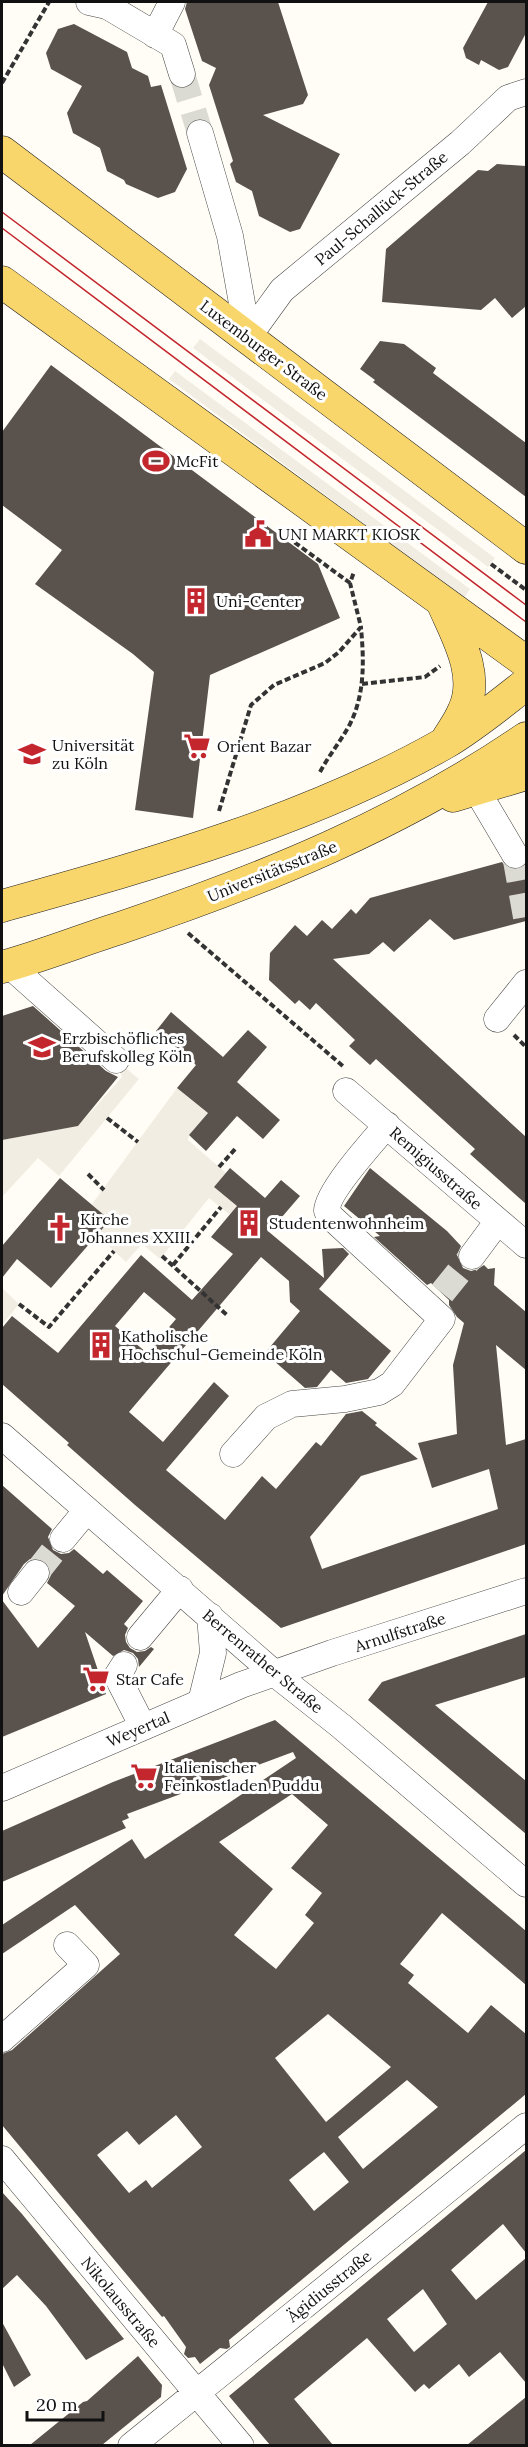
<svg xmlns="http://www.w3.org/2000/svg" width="528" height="2447" font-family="Lora,serif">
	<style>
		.plaza { fill: #f1ede2 }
		.building { fill: #5a524d; fill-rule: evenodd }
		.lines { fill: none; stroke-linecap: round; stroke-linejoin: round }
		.minor-tunnel { stroke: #dbdad3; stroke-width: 26; stroke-dasharray: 26 13; stroke-linecap: butt }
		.minor-casing { stroke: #444; stroke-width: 27 }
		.major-casing { stroke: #222; stroke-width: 33 }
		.path { stroke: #333; stroke-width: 4; stroke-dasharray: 6 3; stroke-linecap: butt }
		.minor { stroke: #fff; stroke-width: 26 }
		.major { stroke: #f9d66b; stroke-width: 32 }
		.tram { stroke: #c4262e; stroke-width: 1.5 }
		.labels { text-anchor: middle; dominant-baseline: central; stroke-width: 6; stroke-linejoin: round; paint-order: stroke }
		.street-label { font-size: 16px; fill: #111; stroke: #fff }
		.poi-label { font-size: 16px; fill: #111; stroke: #fff; text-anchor: start }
	</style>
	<rect width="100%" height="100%" fill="#fffdf5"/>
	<path class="plaza" d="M200 339 495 558 488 567 193 348Z
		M175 371 470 589 464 598 169 379Z
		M116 1060 139 1079 59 1176 38 1158 2 1197V1140L78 1126 122 1077Z
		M177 1088 208 1113 189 1135 188 1140 226 1173 214 1187 237 1206 230 1215 209 1198 160 1259 142 1244 126 1262 97 1235 110 1220 92 1204Z
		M2 1288 19 1304 2 1325Z"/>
	<path class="building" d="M187 2H278L308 95 303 104 263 115 340 154 300 229 290 232 259 216 252 191 236 182 230 164 233 161 209 85 216 68 202 61 185 9Z
		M488 2H526V33L508 67 499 70 481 60 479 65 466 58 463 48Z
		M74 24 127 52 132 68 148 76 151 87 161 85 187 169 175 192 158 198 126 184 124 180 107 171 100 148 73 133 67 113 82 86 51 69 46 53 58 29Z
		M497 164 526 166V306L512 318 495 298 481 310 382 302 386 249 478 170 488 171Z
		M380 341 404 344 436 368 433 373 526 443V497L373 382 375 380 360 369Z
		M51 365 318 564 340 618 210 675 193 818 135 810 154 672 133 654 35 584 62 550 2 505V432Z
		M502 862 507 868 515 870 526 864V921L454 940 430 919 394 952 383 942 369 954 333 959 526 1137V1204L470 1154 475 1149 376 1059 370 1065 349 1046 355 1040 316 1003 310 1010 299 1000 295 1004 269 980 270 953 295 925 307 936 322 920 332 929 351 909 356 914 370 898Z
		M33 1006 106 1071 118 1077 78 1126 2 1140V1016Z
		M171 1012 223 1057 248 1030 267 1047 237 1082 280 1120 263 1139 237 1116 206 1151 189 1135 208 1113 177 1088 196 1065 156 1031Z
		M230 1168 265 1198 281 1180 300 1196 269 1232 324 1278 322 1249 343 1248 349 1254 319 1289 391 1351 368 1379 346 1383 331 1370 317 1387 305 1388 265 1353 300 1311 290 1302 289 1281 261 1257 129 1412 163 1442 214 1382 229 1396 166 1470 225 1520 262 1476 276 1489 316 1442 321 1446 346 1414 362 1411 377 1423 375 1425 418 1459 361 1476 310 1537 322 1569 498 1509 489 1469 432 1488 418 1443 457 1434 453 1365 464 1323 457 1317 449 1305V1300L431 1283 427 1285 374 1237 380 1236 344 1206 370 1168 447 1231 461 1246 457 1255 463 1268 471 1271 478 1269 484 1265 488 1269 495 1268 494 1285 526 1312V1370L496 1345 506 1445 526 1439V1544L281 1628 135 1505 67 1445 69 1443 2 1384V1328L12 1316 58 1353 141 1255 192 1300 233 1254 211 1237 237 1206 214 1187ZM144 1292 176 1319 147 1353 115 1326Z
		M60 1178 110 1220 51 1288 17 1259 2 1278V1246Z
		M2 1485 52 1529 48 1537 53 1550 61 1554 69 1553 74 1549 103 1574 107 1570 143 1601 124 1624 128 1628 125 1635 126 1642 130 1648 137 1652 145 1651 151 1647 154 1649 139 1667 138 1659 133 1653 124 1650 113 1656 85 1632 106 1694 2 1737V1600L38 1648 75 1606 47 1583 51 1575 50 1567 45 1561 38 1558 30 1559 24 1564 2 1596Z
		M526 1634V1677L435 1705 526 1781V1834L368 1700 382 1682Z
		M275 1720 526 1931V1985L442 1913 400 1964 414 1975 408 1983 468 2033 491 2005 526 2034V2094L229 2340 230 2347 227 2349 220 2348 200 2364 195 2357 188 2358 184 2354 186 2347 164 2316 162 2317 2 2125V2054L12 2050 120 1954 75 1905 2 1954V1925L132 1839 145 1859 296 1758 293 1752 127 1814 129 1818 122 1821 126 1828 2 1882V1831L113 1782ZM292 1794 328 1825 291 1868 322 1893 305 1915 314 1923 276 1969 234 1935 273 1889 219 1842ZM328 2014 391 2067 326 2122 275 2058ZM407 2080 438 2107 363 2169 338 2137ZM176 2115 202 2147 152 2188 146 2180 129 2193 97 2155 127 2131 139 2145ZM324 2152 349 2182 314 2211 289 2180Z
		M526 2150V2253L503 2224 451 2270 476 2300 526 2258V2383L500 2352 469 2377 459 2364 429 2389 424 2384 415 2392 367 2338 294 2399 333 2445H270L229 2396ZM423 2289 447 2324 414 2352 387 2319Z
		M2 2192 22 2214 124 2339 86 2360 46 2306 17 2275 2 2289Z
		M2 2322 31 2375 14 2387 2 2363Z
		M138 2356 162 2385 161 2397 102 2445H30L83 2402 87 2401Z
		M526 2397V2445H467Z"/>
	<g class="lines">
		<path class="minor-tunnel" d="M182 74 200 133
			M515 855 526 917
			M442 1293 472 1256
			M36 1573 63 1539"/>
		<defs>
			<path id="minor" d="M89 2 107 6 173 45 182 74
				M155 35 172 2
				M200 133 230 236 248 337
				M248 337 282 290 460 143 508 98 526 92
				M476 789 515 855
				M9 965 116 1060
				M497 1019 526 983
				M346 1091 526 1245
				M472 1256 498 1221
				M2 1436 274 1673 341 1726 526 1884
				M233 1454 266 1417 292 1404 345 1399 379 1392 392 1384 442 1319 331 1217 327 1211C326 1193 374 1140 387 1125
				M63 1539 87 1510
				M21 1592 36 1573
				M140 1637 180 1589
				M124 1665 117 1676 143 1727
				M201 1702 213 1653 210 1616
				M2 1788 241 1685 332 1653 526 1591
				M2 2039 86 1965 67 1945
				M2 2159 241 2446
				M131 2446 526 2126"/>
			<path id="major" d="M2 152 526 548
				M2 282 526 662
				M443 604C457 636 480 675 464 710 460 720 454 729 448 738
				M453 796 526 774
				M2 906C152 864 308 821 445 743 474 726 500 704 526 684
				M2 967C42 956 82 940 123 927 265 879 402 823 526 738"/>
		</defs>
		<use href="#minor" class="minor-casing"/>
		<use href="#major" class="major-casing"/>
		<path class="path" d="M2 83 49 2
			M297 529 290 539 350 583
			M491 564 526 590
			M362 684 425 677 440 666
			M320 772C329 755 341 741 350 724 365 694 364 660 361 628
			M219 811 251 705 274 685 325 663 339 652 361 627 350 583 354 572
			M188 933 344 1067
			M514 1035 526 1047
			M107 1118 138 1142
			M219 1167 236 1148
			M88 1174 104 1190
			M162 1256 228 1316
			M173 1265 221 1207
			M19 1304 49 1327 114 1251"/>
		<use href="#minor" class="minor"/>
		<use href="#major" class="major"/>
		<path class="tram" d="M2 212 526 605
			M2 228 526 622"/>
	</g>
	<defs>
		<symbol id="stadium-bare" viewBox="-9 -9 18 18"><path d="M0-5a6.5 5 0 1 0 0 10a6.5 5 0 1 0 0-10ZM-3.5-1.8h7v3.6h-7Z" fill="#c4262e" stroke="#fff" stroke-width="2.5" paint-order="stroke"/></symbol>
		<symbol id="civic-bare" viewBox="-9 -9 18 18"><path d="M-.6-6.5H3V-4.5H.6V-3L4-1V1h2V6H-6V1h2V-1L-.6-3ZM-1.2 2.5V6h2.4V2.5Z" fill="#c4262e" stroke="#fff" stroke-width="2.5" paint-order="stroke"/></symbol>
		<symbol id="building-bare" viewBox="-9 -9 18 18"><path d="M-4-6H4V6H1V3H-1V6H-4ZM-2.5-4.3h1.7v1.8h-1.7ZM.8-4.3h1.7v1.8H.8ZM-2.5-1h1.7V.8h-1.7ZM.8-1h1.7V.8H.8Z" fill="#c4262e" stroke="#fff" stroke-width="2.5" paint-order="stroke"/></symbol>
		<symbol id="supermarket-bare" viewBox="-9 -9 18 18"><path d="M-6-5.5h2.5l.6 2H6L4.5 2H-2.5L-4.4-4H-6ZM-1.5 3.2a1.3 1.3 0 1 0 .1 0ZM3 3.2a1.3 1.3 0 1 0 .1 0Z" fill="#c4262e" stroke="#fff" stroke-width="2.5" paint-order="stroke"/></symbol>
		<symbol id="university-bare" viewBox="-9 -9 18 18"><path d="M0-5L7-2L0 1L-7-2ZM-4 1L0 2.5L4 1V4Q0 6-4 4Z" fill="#c4262e" stroke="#fff" stroke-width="2.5" paint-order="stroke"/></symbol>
		<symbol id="school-bare" viewBox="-9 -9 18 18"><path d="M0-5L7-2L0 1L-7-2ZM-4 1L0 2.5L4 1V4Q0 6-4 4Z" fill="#c4262e" stroke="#fff" stroke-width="2.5" paint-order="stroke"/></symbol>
		<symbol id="church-bare" viewBox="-9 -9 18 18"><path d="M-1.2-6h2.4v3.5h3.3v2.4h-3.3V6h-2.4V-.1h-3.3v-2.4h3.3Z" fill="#c4262e" stroke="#fff" stroke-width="2.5" paint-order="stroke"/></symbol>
	</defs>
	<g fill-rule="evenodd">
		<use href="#stadium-bare" x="137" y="442" width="38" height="38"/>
		<use href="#civic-bare" x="239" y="515" width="38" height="38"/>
		<use href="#building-bare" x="177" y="582" width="38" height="38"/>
		<use href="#supermarket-bare" x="178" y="727" width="38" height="38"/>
		<use href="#university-bare" x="13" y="735" width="38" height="38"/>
		<use href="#school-bare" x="23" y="1028" width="38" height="38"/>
		<use href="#building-bare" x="230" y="1204" width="38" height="38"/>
		<use href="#church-bare" x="41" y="1209" width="38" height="38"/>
		<use href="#building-bare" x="82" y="1326" width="38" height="38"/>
		<use href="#supermarket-bare" x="77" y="1660" width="38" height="38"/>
		<use href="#supermarket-bare" x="125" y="1757" width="38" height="38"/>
	</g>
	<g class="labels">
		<g class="street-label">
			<text transform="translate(381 208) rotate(-40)">Paul-Schallück-Straße</text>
			<text transform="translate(264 350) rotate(37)">Luxemburger Straße</text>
			<text transform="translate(272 871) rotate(-22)">Universitätsstraße</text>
			<text transform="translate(436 1168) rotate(41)">Remigiusstraße</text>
			<text transform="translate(400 1632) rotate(-18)">Arnulfstraße</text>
			<text transform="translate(263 1661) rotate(40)">Berrenrather Straße</text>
			<text transform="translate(138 1729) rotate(-23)">Weyertal</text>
			<text transform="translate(329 2286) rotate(-39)">Ägidiusstraße</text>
			<text transform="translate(121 2302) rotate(50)">Nikolausstraße</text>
		</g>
		<g class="poi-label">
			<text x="176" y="461">McFit</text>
			<text x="278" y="534">UNI MARKT KIOSK</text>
			<text x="216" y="601">Uni-Center</text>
			<text x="52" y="745">Universität<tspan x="52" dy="18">zu Köln</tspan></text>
			<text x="217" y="746">Orient Bazar</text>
			<text x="62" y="1038">Erzbischöfliches<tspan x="62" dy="18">Berufskolleg Köln</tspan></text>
			<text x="80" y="1219">Kirche<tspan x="80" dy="18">Johannes XXIII.</tspan></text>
			<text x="269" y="1223">Studentenwohnheim</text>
			<text x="121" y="1336">Katholische<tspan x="121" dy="18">Hochschul-Gemeinde Köln</tspan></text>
			<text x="116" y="1679">Star Cafe</text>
			<text x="164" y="1767">Italienischer<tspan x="164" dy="18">Feinkostladen Puddu</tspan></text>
		</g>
	</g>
	<rect width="528" height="2447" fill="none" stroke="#111111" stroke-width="6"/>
	<path d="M27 2411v9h76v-9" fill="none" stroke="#111111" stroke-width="3"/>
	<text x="36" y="2411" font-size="18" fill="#111111" stroke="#ffffff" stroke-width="4.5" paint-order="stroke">20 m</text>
</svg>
